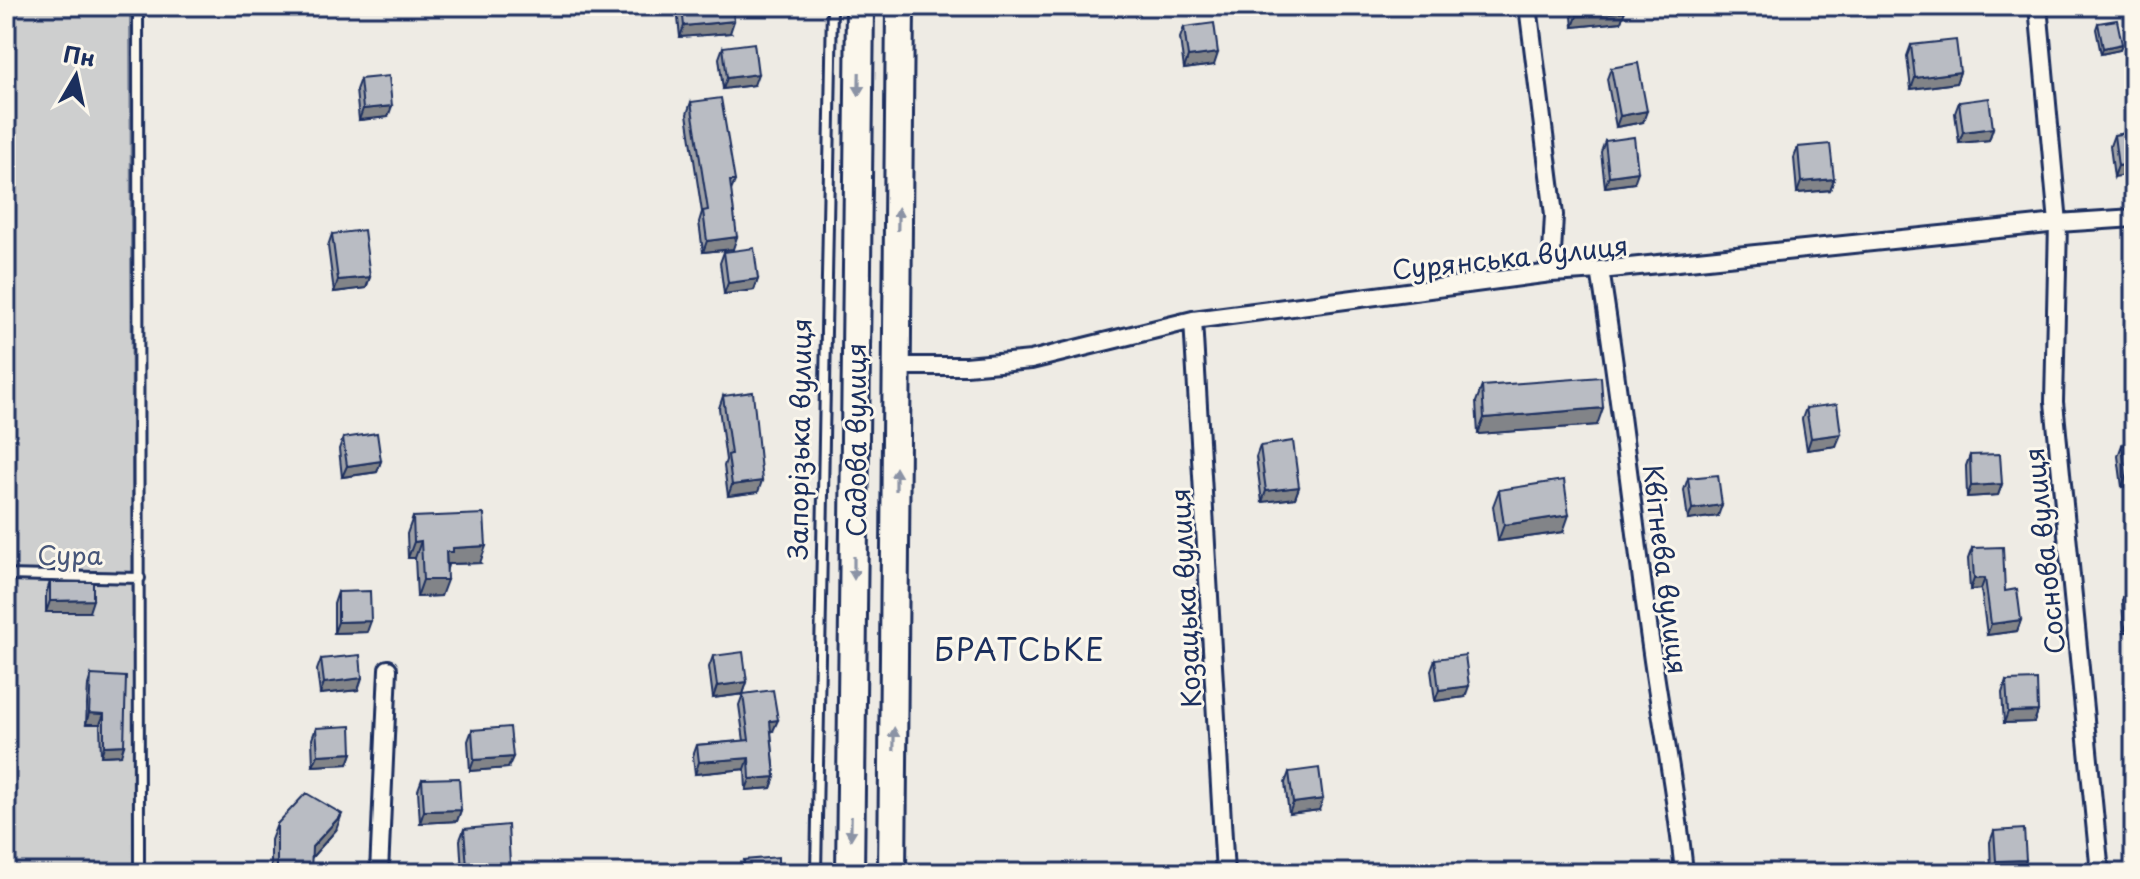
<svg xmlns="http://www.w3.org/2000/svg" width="2140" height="879" font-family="'Playpen Sans',sans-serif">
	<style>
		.green { fill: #cecfcf; stroke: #747f96; stroke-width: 2 }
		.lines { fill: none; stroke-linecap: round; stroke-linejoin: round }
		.service-casing { stroke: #1b2f5e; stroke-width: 14 }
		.minor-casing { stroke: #1b2f5e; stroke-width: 22 }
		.primary-casing { stroke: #1b2f5e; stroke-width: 32 }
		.service { stroke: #fbf7ec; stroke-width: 8 }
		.minor { stroke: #fbf7ec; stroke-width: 16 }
		.primary { stroke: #fbf7ec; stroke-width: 26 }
		.wall { fill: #9fa2a8; stroke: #1b2f5e; stroke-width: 2 }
		.shaded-wall { fill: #828488; stroke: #1b2f5e; stroke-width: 2 }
		.building { fill: #b9bcc3; stroke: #1b2f5e; stroke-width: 2 }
		.oneway { fill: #8b93a5 }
		.labels { text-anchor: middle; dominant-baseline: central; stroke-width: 6; stroke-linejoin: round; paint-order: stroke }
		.street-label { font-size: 26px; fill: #1b2f5e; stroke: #fbf7ec }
		.park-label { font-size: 26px; fill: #48577a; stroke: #fbf7ec }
		.quarter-label { font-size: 30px; letter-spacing: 2px; fill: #1b2f5e; stroke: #fbf7ec }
	</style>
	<rect width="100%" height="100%" fill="#eeebe4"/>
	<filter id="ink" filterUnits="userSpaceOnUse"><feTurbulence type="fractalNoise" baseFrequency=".0125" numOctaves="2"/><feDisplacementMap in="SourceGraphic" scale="16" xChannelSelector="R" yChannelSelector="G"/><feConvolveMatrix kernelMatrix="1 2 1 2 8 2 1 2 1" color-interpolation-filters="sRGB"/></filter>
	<g filter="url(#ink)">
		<path class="green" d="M6 6H130L134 873H6Z"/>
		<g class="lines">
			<defs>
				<path id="service" d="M138 6 139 873
					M6 575 140 578
					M816 873 832 6"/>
				<path id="minor" d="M1528 6 1554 215 1551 273
					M2038 6 2058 223 2054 402 2100 873
					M1600 270C1622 405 1635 540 1655 674 1665 741 1678 806 1684 873
					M1193 320 1225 873
					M896 366H966L1031 360 1193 320 1551 273 1600 270 2058 223 2134 218
					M379 873 388 669"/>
				<path id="primary" d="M850 873 860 6
					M892 873 900 6"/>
			</defs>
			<use href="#service" class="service-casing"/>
			<use href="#minor" class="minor-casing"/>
			<use href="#primary" class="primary-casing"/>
			<use href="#service" class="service"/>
			<use href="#minor" class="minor"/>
			<use href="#primary" class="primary"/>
		</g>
		<path class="wall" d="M1571 6H1624L1621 22 1573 27Z
			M682 7 730 33 680 37 678 18Z
			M2098 23 2122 44 2120 50 2101 54 2096 29Z
			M1184 27 1214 65 1184 69 1180 38Z
			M1911 45 1960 72 1956 83 1911 89 1907 56Z
			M723 47 754 85 723 89 719 58Z
			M1611 68 1643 122 1616 127 1607 79Z
			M360 79 388 117 359 120 356 90Z
			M691 102 735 181 731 191 733 249 703 252 699 222 702 212 687 114Z
			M1959 102 1993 128 1989 140 1959 143 1955 113Z
			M2134 132 2114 177 2110 146 2114 135Z
			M1605 141 1634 183 1605 187 1601 152Z
			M1798 147 1834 179 1830 190 1797 193 1794 158Z
			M332 234 370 277 366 288 334 292 328 246Z
			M724 252 758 279 754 290 724 294 720 263Z
			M1482 386 1597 425 1478 434 1476 402Z
			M723 396 758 492 728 496 724 466 726 460 719 408Z
			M1806 408 1836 446 1807 450 1802 419Z
			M343 438 381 461 377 472 342 477 339 449Z
			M2122 445 2134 485 2122 487 2118 456Z
			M1260 446 1299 487 1295 498 1262 502 1256 457Z
			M1970 455 2002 484 1998 495 1967 497 1966 466Z
			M1688 478 1718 516 1688 520 1684 490Z
			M1499 490 1563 532 1498 541 1493 506Z
			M413 517 480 563 448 564 441 596 417 597 415 558H408L407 534Z
			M1972 548 2005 591 2021 620 2017 631 1987 635 1981 589 1970 590 1968 559Z
			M50 582 89 612H46V594Z
			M2126 590 2134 631 2124 632 2122 601Z
			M338 592 367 632 334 633V604Z
			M713 656 747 682 743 694 713 698 709 667Z
			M321 659 358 690 320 694 317 670Z
			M1435 659 1465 697 1435 701 1431 670Z
			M91 675 121 755 101 756 100 724H86L88 685Z
			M2006 681 2038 711 2034 722 2004 723 2002 693Z
			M743 694 773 731 771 732 775 777 771 788 746 790 745 769 695 774 693 756 697 745 744 741 739 705Z
			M316 728 352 753 348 764 313 766 312 739Z
			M472 730 508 768 470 771 468 741Z
			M1289 772 1319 810 1289 814 1285 783Z
			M422 779 461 810 457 821 420 823 418 790Z
			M277 824 336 830 311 858V873H271V840Z
			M464 829 507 873H462L460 840Z
			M1994 831 2026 860 2022 871 1991 872 1990 842Z
			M744 860 778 873H740Z"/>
		<path class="shaded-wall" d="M1933 6H1962L1931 10Z
			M1625 11 1621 22 1573 27 1577 16Z
			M734 21 730 33 680 37 684 26Z
			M2122 44 2120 50 2101 54 2103 48Z
			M1218 53 1214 65 1184 69 1188 57Z
			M1960 72 1956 83 1911 89 1915 78Z
			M758 74 754 85 723 89 727 78Z
			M392 106 388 117 359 120 363 109Z
			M1647 111 1643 122 1616 127 1620 116Z
			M1993 128 1989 140 1959 143 1963 132Z
			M2134 163V174L2114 177 2118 166Z
			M1638 172 1634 183 1605 187 1609 176Z
			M1834 179 1830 190 1797 193 1801 182Z
			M737 237 733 249 703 252 707 241Z
			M370 277 366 288 334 292 338 280Z
			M758 279 754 290 724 294 728 283Z
			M1603 408 1597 425 1478 434 1484 418Z
			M1841 434 1836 446 1807 450 1811 438Z
			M381 461 377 472 342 477 347 466Z
			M2134 474V485L2122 487 2126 476Z
			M762 481 758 492 728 496 732 485Z
			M2002 484 1998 495 1967 497 1971 486Z
			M1299 487 1295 498 1262 502 1266 491Z
			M1722 505 1718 516 1688 520 1692 509Z
			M1569 515 1563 532 1498 541 1504 525Z
			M421 541 415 558H408L414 542Z
			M486 546 480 563 448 564 447 568 446 552 453 548Z
			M1985 578 1981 589 1970 590 1974 579Z
			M423 580H447L441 596 417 597Z
			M93 600 89 612H46L50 601Z
			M2021 620 2017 631 1987 635 1991 624Z
			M2134 620V631L2124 632 2128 621Z
			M371 621 367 632 334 633 338 622Z
			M362 678 358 690 320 694 324 683Z
			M747 682 743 694 713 698 717 686Z
			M1469 686 1465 697 1435 701 1439 690Z
			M2038 711 2034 722 2004 723 2008 712Z
			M89 713 104 714 100 724H86Z
			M778 720 773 731 766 732 770 721Z
			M124 745 121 755 101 756 104 746Z
			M352 753 348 764 313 766 318 755Z
			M513 757 508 768 470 771 474 760Z
			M749 758 745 769 695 774 699 762Z
			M775 777 771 788 746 790 750 779Z
			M1323 799 1319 810 1289 814 1293 803Z
			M461 810 457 821 420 823 424 811Z
			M342 814 336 830 306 864 312 847Z
			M2026 860 2022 871 1991 872 1996 861Z
			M510 864 507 873H465L467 867Z"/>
		<path class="building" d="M691 6H732L734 21 684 26 682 7Z
			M1576 6H1624L1625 11 1577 16Z
			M2117 20 2122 44 2103 48 2098 23Z
			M1214 23 1218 53 1188 57 1184 27Z
			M1956 40 1960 72 1915 78 1911 45Z
			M754 43 758 74 727 78 723 47Z
			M1638 63 1647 111 1620 116 1611 68Z
			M389 76 392 106 363 109 360 79Z
			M721 98 735 181H730L737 237 707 241 703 211 708 210 691 102Z
			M1989 98 1993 128 1963 132 1959 102Z
			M2134 132V163L2118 166 2114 135Z
			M1634 137 1638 172 1609 176 1605 141Z
			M1830 144 1834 179 1801 182 1798 147Z
			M364 230 370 277 338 280 332 234Z
			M754 248 758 279 728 283 724 252Z
			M1601 377 1603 408 1484 418 1482 386Z
			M753 392 762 481 732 485 728 455 731 454 723 396Z
			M1837 404 1841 434 1811 438 1806 408Z
			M377 433 381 461 347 466 343 438Z
			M1293 441 1299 487 1266 491 1260 446Z
			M2134 444V474L2126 476 2122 445Z
			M2000 454 2002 484 1971 486 1970 455Z
			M1718 475 1722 505 1692 509 1688 478Z
			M1564 480 1569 515 1504 525 1499 490Z
			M484 514 486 546 453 548V552H446L447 580H423L421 541 414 542 413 517Z
			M2003 547 2005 591 2017 589 2021 620 1991 624 1985 578 1974 579 1972 548Z
			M50 582H93V600L50 601Z
			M2134 589V620L2128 621 2126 590Z
			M370 591 371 621 338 622V592Z
			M743 652 747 682 717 686 713 656Z
			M360 655 362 678 324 683 321 659Z
			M1465 655 1469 686 1439 690 1435 659Z
			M91 675 126 677 124 745 104 746V714L89 713Z
			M2037 680 2038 711 2008 712 2006 681Z
			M773 690 778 720 770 721 775 777 750 779 749 758 699 762 697 745 749 740 743 694Z
			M351 726 352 753 318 755 316 728Z
			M510 727 513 757 474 760 472 730Z
			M1319 768 1323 799 1293 803 1289 772Z
			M459 778 461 810 424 811 422 779Z
			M306 793 342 814 312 847 311 873H277V824Z
			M508 825 510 864 467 867 464 829Z
			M2024 829 2026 860 1996 861 1994 831Z
			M778 857V873H745L744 860Z"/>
		<defs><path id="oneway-solid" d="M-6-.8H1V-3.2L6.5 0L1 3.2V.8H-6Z" transform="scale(2)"/></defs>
		<g class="oneway">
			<use href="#oneway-solid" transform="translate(859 84) rotate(91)"/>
			<use href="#oneway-solid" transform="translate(898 219) rotate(-89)"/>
			<use href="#oneway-solid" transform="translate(896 479) rotate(-90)"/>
			<use href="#oneway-solid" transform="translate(854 568) rotate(90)"/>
			<use href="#oneway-solid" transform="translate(894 739) rotate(-89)"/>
			<use href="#oneway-solid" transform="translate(851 828) rotate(91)"/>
		</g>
	</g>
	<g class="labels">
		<g class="street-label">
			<text transform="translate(1510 257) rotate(-6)">Сурянська вулиця</text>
			<text transform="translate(799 439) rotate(-89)">Запорізька вулиця</text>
			<text transform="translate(855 440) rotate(-90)">Садова вулиця</text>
			<text transform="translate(2044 551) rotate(-96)">Соснова вулиця</text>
			<text transform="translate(1666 569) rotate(83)">Квітнева вулиця</text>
			<text transform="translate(1185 598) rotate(-93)">Козацька вулиця</text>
		</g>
		<g class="park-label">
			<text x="70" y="554">Сура</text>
		</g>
		<g class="quarter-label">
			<text x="1020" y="648">БРАТСЬКЕ</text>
		</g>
	</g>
	<rect width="2140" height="879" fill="none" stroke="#fbf7ec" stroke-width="32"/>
	<rect x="16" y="16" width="2108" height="847" fill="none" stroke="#1b2f5e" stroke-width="3" filter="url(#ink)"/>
	<g transform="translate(76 76) rotate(9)" stroke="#fbf7ec" stroke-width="6" paint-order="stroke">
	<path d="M0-6L14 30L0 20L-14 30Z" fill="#1b2f5e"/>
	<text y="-12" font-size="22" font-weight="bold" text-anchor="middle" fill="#1b2f5e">Пн</text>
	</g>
</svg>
